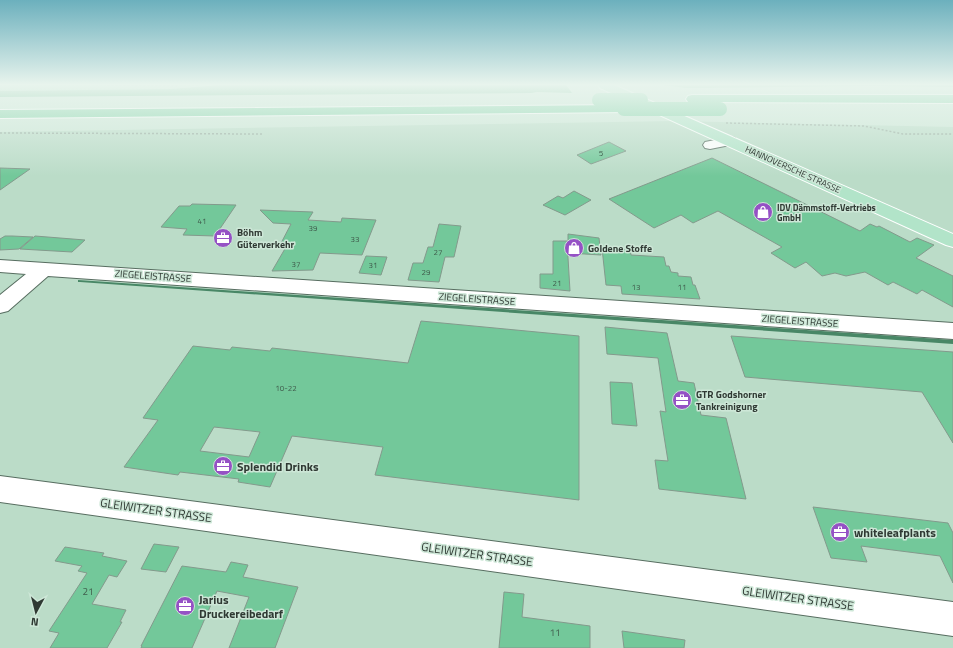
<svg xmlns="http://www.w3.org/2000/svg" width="953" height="648" font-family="'Titillium Web',sans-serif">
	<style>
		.built { fill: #bbdcc8 }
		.green { fill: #a8dabc }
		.forest { fill: #61b789 }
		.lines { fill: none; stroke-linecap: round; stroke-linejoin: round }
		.stream { fill: #488766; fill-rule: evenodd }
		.building { fill: #73c89a; stroke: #839a8c; fill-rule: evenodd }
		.minor-casing { stroke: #576d60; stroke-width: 2 }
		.major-casing { stroke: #fff; stroke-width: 2 }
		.highway-casing { stroke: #fff; stroke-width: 2 }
		.path { stroke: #97ac9f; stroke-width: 1.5; stroke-dasharray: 2 2; stroke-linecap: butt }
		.minor { fill: #fff; fill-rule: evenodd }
		.major { fill: #b2e4c9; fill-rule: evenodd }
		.highway { fill: #7fd2a5; fill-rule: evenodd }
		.highway-bridge-casing { stroke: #fff; stroke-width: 14; stroke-linecap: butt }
		.highway-bridge { stroke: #7fd2a5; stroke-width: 14 }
		.labels { text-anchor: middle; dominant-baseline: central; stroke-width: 3; stroke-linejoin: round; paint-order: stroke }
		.number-label { font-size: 8px; fill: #405d4d }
		.far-street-label { font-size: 9px; fill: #2f3933; stroke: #cde7d7 }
		.far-poi-label { font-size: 9px; font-weight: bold; fill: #2f3933; stroke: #cde7d7; text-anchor: start }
		.poi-label { font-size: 10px; font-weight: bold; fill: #2f3933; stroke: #cde7d7; text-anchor: start }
		.street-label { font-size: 10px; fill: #2f3933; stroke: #cde7d7 }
		.near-number-label { font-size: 10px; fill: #405d4d }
		.near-poi-label { font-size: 12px; font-weight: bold; fill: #2f3933; stroke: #cde7d7; text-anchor: start }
		.near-street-label { font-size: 12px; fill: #2f3933; stroke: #cde7d7 }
	</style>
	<rect width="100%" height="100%" fill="#cde7d7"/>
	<path class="built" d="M675 121 953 127V648H0V132Z"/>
	<path class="green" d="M0 85H209L169 89 0 91Z"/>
	<path class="forest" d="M219 85H566L572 93 537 92 531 93 0 97V91L170 89Z
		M663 85H953V87L871 86 686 88Z"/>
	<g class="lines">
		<path class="stream" d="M78 280 953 340V344L80 282H78Z"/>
	</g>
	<path class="building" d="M609 142 626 151 591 164 577 155Z
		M712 158 860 231 870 224 877 227 879 226 910 242 917 238 934 245 916 258 953 276V307L922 290 917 294 893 282 888 285 865 272 846 276 835 273 822 276 806 262 795 268 771 253 782 247 718 211 693 223 681 215 654 228 609 199Z
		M0 168 30 169 0 190Z
		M574 191 591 200 565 215 543 205 558 196 563 198Z
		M192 204 236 205 215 236 183 235 187 229 161 227 179 206H190Z
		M260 210 313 212 308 220 341 222 342 218 376 220 362 255 320 253 313 270 272 271 286 247H279L291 224 273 223Z
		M439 224 461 226 454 257H445L439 282 408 280 413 263H423L428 247H433Z
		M568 234 599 238 601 255 568 253Z
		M5 236H12L33 237 19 249 0 250V239Z
		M35 236 85 240 72 252 20 249Z
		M553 241H567L570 291 540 288V274H553Z
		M602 248 630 250 631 255 664 257 666 266H669L671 272 678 273V276L691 277 693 285H695L700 299 622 294 621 286 606 285Z
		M366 256 387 257 381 275 359 273Z
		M421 321 579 336V500L375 475 383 447 292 436 270 487 238 482 239 479 180 472 178 475 124 467 158 420 143 418 193 346 230 350 232 347 270 351 272 348 408 363ZM214 427 260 432 249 457 200 451Z
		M605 327 667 333 678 381 694 383 701 415 726 418 746 499 659 489 655 460 668 461 660 411 666 412 658 358 607 354Z
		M731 336 953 352V443L922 392 745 377Z
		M610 382 632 383 637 426 612 424Z
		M813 507 948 523 953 533V583L940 556 861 546 867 562 831 558Z
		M154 544 179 547 166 572 141 569Z
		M65 547 104 553 102 556 127 561 117 577 109 575 92 604 126 610 120 622H122L107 648H50L59 633 49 631 87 573 78 571 82 566 55 561Z
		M231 562 248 565 243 577 298 587 275 648H229L249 597 217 591 192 648H141L142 646H141L182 566 226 572Z
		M504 592 524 594 522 617 590 626V648H499Z
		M622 631 685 640 684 648H624Z"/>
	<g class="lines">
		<defs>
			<path id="minor" d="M730 137 735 138 737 141 735 144 710 149 705 148 703 145 705 142Z
				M0 260 953 323V339L48 276 8 311 0 313V295L26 274 0 272Z
				M0 476 953 602V636L0 502Z"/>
			<path id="major" d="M598 85H614L953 234V247L946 245 600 88Z"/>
			<path id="highway" d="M692 95H953V103L688 102 686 99 688 96Z
				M624 105 629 106 630 109 629 112 0 118V110Z"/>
		</defs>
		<use href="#minor" class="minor-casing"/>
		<use href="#major" class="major-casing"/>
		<use href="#highway" class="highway-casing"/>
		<path class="path" d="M107 85 178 86
			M726 123 864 126 903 134H953
			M0 133 264 134"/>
		<use href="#minor" class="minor"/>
		<use href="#major" class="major"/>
		<use href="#highway" class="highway"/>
		<defs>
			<path id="highway-bridge" d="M599 100H641
				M624 109H720"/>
		</defs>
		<use href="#highway-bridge" class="highway-bridge-casing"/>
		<use href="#highway-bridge" class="highway-bridge"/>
	</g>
	<linearGradient id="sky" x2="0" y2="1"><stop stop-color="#6cb0bd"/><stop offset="0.48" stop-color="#e8f4ed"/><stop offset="1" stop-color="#e8f4ed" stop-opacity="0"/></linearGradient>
	<rect width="953" height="176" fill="url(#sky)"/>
	<defs>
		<symbol id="shop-disc" viewBox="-11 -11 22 22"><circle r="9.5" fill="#9551c5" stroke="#cde7d7"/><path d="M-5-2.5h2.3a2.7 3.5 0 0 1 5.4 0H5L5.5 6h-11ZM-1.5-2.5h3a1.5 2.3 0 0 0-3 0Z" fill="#fff"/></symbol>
		<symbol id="office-disc" viewBox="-11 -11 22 22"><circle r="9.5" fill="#9551c5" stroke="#cde7d7"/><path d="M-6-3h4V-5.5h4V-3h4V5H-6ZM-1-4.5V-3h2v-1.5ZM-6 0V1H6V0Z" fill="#fff"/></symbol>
	</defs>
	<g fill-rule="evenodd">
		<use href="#shop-disc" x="752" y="201" width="22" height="22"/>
		<use href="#office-disc" x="212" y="227" width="22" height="22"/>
		<use href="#shop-disc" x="563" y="237" width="22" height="22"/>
		<use href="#office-disc" x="671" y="389" width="22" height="22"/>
		<use href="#office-disc" x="212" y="455" width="22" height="22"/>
		<use href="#office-disc" x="829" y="521" width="22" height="22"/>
		<use href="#office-disc" x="174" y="595" width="22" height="22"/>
	</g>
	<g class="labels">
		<g class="number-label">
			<text x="601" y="153">5</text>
			<text x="202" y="221">41</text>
			<text x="313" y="228">39</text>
			<text x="355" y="239">33</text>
			<text x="438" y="252">27</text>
			<text x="296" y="264">37</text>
			<text x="373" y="265">31</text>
			<text x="426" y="272">29</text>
			<text x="557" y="283">21</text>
			<text x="636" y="287">13</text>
			<text x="682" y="287">11</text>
			<text x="286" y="388">10-22</text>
		</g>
		<g class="far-street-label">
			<text transform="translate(793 169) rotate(24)">HANNOVERSCHE STRASSE</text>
		</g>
		<g class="far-poi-label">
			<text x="777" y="207">IDV Dämmstoff-Vertriebs<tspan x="777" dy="10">GmbH</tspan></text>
		</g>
		<g class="poi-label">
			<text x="237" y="232">Böhm<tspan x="237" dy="12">Güterverkehr</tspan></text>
			<text x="588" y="248">Goldene Stoffe</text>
			<text x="696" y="394">GTR Godshorner<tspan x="696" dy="12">Tankreinigung</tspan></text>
		</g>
		<g class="street-label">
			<text transform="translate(153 276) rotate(4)">ZIEGELEISTRASSE</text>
			<text transform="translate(477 299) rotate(4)">ZIEGELEISTRASSE</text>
			<text transform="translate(800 321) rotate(4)">ZIEGELEISTRASSE</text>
		</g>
		<g class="near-number-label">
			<text x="88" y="591">21</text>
			<text x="555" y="632">11</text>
		</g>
		<g class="near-poi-label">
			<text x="237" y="466">Splendid Drinks</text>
			<text x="854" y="532">whiteleafplants</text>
			<text x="199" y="599">Jarius<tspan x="199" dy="14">Druckereibedarf</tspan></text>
		</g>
		<g class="near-street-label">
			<text transform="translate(156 510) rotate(8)">GLEIWITZER STRASSE</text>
			<text transform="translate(477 554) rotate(8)">GLEIWITZER STRASSE</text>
			<text transform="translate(798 598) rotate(8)">GLEIWITZER STRASSE</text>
		</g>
	</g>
	<g transform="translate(36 612) rotate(187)" stroke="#cde7d7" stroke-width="3" paint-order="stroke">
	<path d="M0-3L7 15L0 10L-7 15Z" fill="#2f3933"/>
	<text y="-6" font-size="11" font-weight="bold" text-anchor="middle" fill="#2f3933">N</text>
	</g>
</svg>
